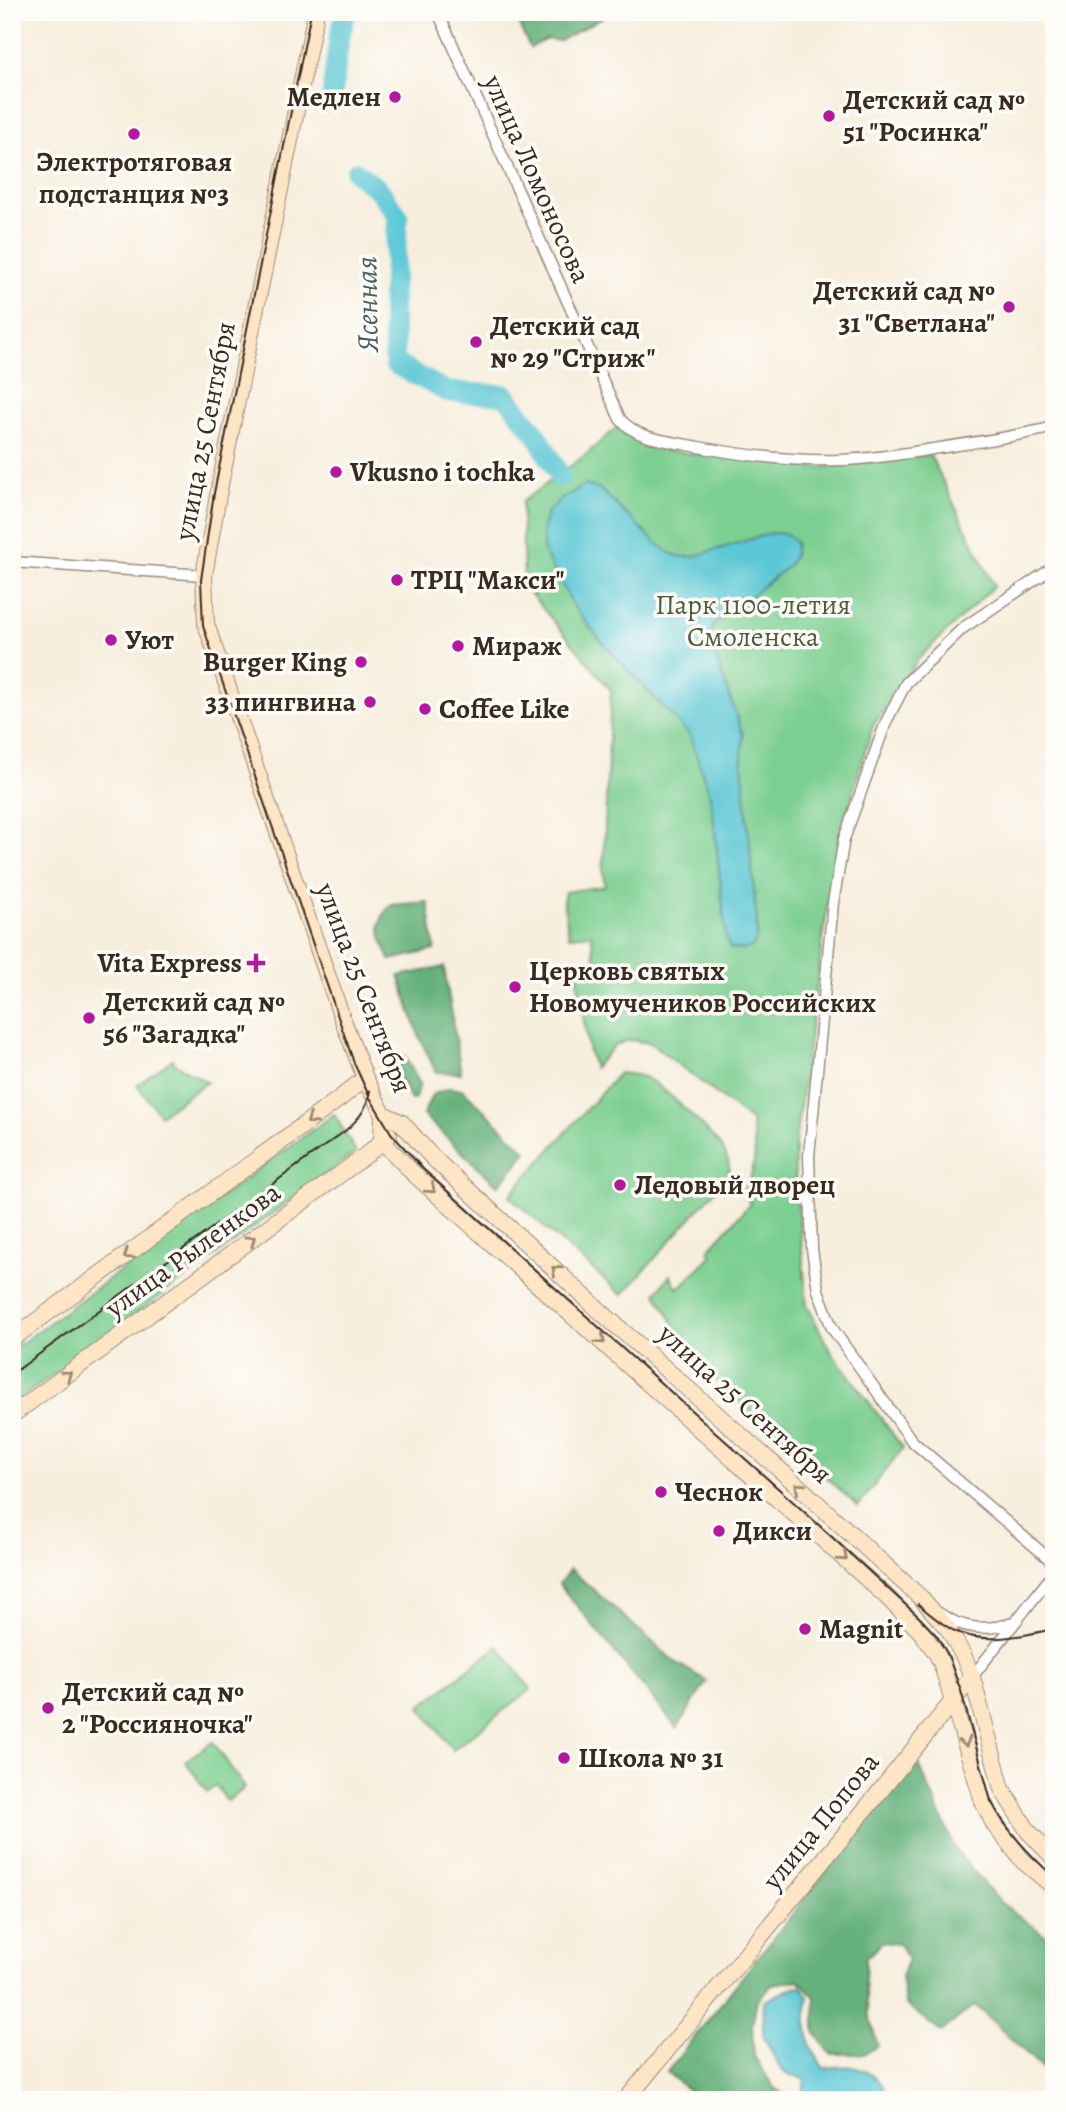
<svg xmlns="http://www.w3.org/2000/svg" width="1066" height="2112" font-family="Alegreya,serif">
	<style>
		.green { fill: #7dcf91; stroke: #5c7c58; stroke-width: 2 }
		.forest { fill: #66b27b; stroke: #506e4c; stroke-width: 2 }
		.water { fill: #5cc7d5; stroke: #4c787a; stroke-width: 2 }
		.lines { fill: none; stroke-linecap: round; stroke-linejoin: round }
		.river { stroke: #5cc7d5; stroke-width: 21 }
		.street-casing { stroke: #998c7e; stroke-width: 13 }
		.secondary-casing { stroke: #998c7e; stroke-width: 18 }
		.street { stroke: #fff; stroke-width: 10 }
		.secondary { stroke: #fde5c5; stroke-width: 16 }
		.tram { stroke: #3b2a1e; stroke-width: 2 }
		.oneway { stroke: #9c8872 }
		.poi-dot { fill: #b5179e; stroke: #fdfcf7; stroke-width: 2.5 }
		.labels { text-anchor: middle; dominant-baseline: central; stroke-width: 7; stroke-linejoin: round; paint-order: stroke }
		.poi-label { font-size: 28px; font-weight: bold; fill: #3b2a1e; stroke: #fdfcf7; text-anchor: start }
		.street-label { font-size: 28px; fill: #3b2a1e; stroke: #fdfcf7 }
		.park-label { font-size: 28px; fill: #4f5c40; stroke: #fdfcf7 }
		.water-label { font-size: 30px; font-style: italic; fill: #47615e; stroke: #fdfcf7 }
	</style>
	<rect width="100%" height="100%" fill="#fdfcf7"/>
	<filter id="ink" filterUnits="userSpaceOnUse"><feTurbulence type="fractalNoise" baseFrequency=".0143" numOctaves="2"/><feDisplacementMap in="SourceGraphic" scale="14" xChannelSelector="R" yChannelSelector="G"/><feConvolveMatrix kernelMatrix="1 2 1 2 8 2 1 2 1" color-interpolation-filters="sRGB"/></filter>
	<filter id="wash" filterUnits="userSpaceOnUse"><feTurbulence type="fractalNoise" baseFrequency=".00686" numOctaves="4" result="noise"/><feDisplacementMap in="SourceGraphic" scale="28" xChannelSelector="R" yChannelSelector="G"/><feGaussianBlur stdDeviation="1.57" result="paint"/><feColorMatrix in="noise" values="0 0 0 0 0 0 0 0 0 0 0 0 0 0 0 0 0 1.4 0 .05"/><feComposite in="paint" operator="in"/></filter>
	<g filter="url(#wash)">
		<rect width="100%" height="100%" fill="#f7eedd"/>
		<path class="green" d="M616 428 668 451 815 468 930 455 994 586 919 658 873 726 840 835 828 902 795 1143V1173L807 1305 828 1347 903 1448 858 1506 697 1364 656 1293 670 1275 678 1289 712 1255 708 1250 750 1204 743 1191C759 1167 755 1148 751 1121L651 1043 629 1040 614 1046 594 1068 588 1048 577 975 597 970 591 934 569 936 563 900 565 892 605 886 603 872 611 690 524 586 522 502 588 453Z
			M173 1059 174 1063 207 1082 160 1115 137 1085Z
			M619 1073C629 1074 637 1074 646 1078 663 1086 710 1132 722 1148 728 1156 729 1165 730 1174L622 1295 509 1196Z
			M334 1114 356 1152 12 1405V1350Z
			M498 1646 531 1689 453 1750 420 1707Z
			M213 1742 245 1788 227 1801 216 1786 207 1792 185 1761Z"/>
		<path class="forest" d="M513 12H612L559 41 547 39 530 48Z
			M428 902 435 950 390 960C381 937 372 925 391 905Z
			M444 967 461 1073 436 1072 419 1036 399 976Z
			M398 1056 405 1057 420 1084 415 1098 411 1100 391 1063Z
			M449 1088 463 1090 527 1152 498 1186 423 1115 432 1095Z
			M570 1569 675 1662 707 1681 677 1728 559 1584Z
			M916 1758 956 1851 1000 1902 1054 1942V2079L975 2005 941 2032 905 2004 901 1976 908 1959 899 1944 882 1942 866 1958 865 1981 868 2013 878 2046 864 2054H831L815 2032V1997L799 1980 773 1984 757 2000 752 2025 754 2056 774 2088 794 2100H699L667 2072Z"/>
		<path class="water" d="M585 485 600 489 654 541 670 553 682 557 695 556 771 533 787 534 796 543 794 556 787 567 713 626 709 637 743 735 742 763 757 922V935L754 945C746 951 739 950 730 948L726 938 713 814 709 792 689 734 601 641 574 607 544 552 542 532 547 513 560 500Z
			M801 1986 809 1996 806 2015 810 2045 823 2068C832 2068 844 2065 852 2067 868 2070 887 2083 886 2100L809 2098 804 2091V2078L790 2076 780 2068 763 2035 764 2001C777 1997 789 1987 801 1986Z"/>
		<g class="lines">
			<path class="river" d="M332 95 339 39 346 12
				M356 172 379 190 398 216 392 299 395 364 448 392 505 395 537 435 560 476"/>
		</g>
	</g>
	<g filter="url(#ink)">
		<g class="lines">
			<defs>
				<path id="street" d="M438 12 620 419C637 439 664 440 688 445 739 455 791 462 842 460 873 459 903 454 933 449 973 443 1014 437 1054 427
					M12 562 204 575
					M1054 567 963 628 906 683 886 722 844 839 833 903 809 1156 812 1249 818 1290 832 1328 912 1441 1054 1563
					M939 1613C963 1630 986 1631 1013 1623
					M972 1677 1054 1573"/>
				<path id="secondary" d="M316 12 219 490 204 575 206 624 341 1015 365 1078 383 1114 402 1123 432 1157 610 1320 806 1493 922 1599 949 1630 964 1657 972 1677 1002 1789 1028 1831 1054 1858
					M383 1114 382 1141 413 1173 886 1596 922 1633 937 1654 942 1665 983 1802 995 1826 1023 1861 1054 1887
					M12 1339 339 1099 365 1078
					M12 1415 365 1156 389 1135
					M626 2100 873 1800 972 1677"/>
			</defs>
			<use href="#street" class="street-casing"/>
			<use href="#secondary" class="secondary-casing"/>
			<use href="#street" class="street"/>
			<use href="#secondary" class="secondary"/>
			<path class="tram" d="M311 12 214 493 201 580 203 626 354 1063 369 1096 391 1133 423 1169 810 1517 919 1617 937 1636 948 1655 961 1691 991 1801C1007 1831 1029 1854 1054 1877
				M12 1374 345 1131C359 1119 368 1108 370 1090
				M918 1604C930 1614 943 1626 957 1632 987 1645 1024 1635 1054 1629"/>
		</g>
		<defs><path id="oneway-chevron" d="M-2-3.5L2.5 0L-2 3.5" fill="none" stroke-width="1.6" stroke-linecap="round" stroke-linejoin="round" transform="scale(1.75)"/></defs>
		<g class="oneway">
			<use href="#oneway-chevron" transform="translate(311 1120) rotate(144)"/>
			<use href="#oneway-chevron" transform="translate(431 1189) rotate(42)"/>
			<use href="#oneway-chevron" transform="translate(251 1240) rotate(-36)"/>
			<use href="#oneway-chevron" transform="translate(128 1255) rotate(144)"/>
			<use href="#oneway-chevron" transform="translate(556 1270) rotate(-138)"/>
			<use href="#oneway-chevron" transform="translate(601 1340) rotate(42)"/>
			<use href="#oneway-chevron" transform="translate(67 1375) rotate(-36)"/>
			<use href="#oneway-chevron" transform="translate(799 1487) rotate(-138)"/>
			<use href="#oneway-chevron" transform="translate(843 1557) rotate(42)"/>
			<use href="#oneway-chevron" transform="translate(965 1742) rotate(74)"/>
		</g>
	</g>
	<g class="poi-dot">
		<circle cx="395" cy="97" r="7"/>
		<circle cx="829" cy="116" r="7"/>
		<circle cx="134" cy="134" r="7"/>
		<circle cx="1009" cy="307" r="7"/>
		<circle cx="476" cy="342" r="7"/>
		<circle cx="336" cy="472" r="7"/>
		<circle cx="397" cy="580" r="7"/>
		<circle cx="111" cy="640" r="7"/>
		<circle cx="458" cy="646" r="7"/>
		<circle cx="361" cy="662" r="7"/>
		<circle cx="370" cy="702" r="7"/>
		<circle cx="425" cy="709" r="7"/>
		<path d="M252.5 952.5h7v7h7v7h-7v7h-7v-7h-7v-7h7z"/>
		<circle cx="515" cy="987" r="7"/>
		<circle cx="89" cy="1018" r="7"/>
		<circle cx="620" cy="1185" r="7"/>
		<circle cx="661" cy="1492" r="7"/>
		<circle cx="719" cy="1531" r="7"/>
		<circle cx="805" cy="1629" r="7"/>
		<circle cx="48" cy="1708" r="7"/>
		<circle cx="564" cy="1758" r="7"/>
	</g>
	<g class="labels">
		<g class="poi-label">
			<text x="381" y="97" text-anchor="end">Медлен</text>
			<text x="843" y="100">Детский сад №<tspan x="843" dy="32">51 "Росинка"</tspan></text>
			<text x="134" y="162" text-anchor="middle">Электротяговая<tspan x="134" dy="32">подстанция №3</tspan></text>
			<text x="995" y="291" text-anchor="end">Детский сад №<tspan x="995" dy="32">31 "Светлана"</tspan></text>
			<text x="490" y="326">Детский сад<tspan x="490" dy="32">№ 29 "Стриж"</tspan></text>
			<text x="350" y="472">Vkusno i tochka</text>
			<text x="411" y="580">ТРЦ "Макси"</text>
			<text x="125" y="640">Уют</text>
			<text x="472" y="646">Мираж</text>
			<text x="347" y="662" text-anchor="end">Burger King</text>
			<text x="356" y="702" text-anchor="end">33 пингвина</text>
			<text x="439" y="709">Coffee Like</text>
			<text x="242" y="963" text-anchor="end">Vita Express</text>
			<text x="529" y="971">Церковь святых<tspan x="529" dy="32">Новомучеников Российских</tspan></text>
			<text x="103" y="1002">Детский сад №<tspan x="103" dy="32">56 "Загадка"</tspan></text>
			<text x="634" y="1185">Ледовый дворец</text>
			<text x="675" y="1492">Чеснок</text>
			<text x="733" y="1531">Дикси</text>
			<text x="819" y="1629">Magnit</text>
			<text x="62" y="1692">Детский сад №<tspan x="62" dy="32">2 "Россияночка"</tspan></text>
			<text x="578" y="1758">Школа № 31</text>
		</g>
		<g class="street-label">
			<text transform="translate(537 179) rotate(66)">улица Ломоносова</text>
			<text transform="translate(205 431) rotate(-79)">улица 25 Сентября</text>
			<text transform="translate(364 988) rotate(69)">улица 25 Сентября</text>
			<text transform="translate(193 1250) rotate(-36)">улица Рыленкова</text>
			<text transform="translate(745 1404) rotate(42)">улица 25 Сентября</text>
			<text transform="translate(821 1821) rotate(-51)">улица Попова</text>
		</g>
		<g class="park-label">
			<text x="753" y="605">Парк 1100-летия<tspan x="753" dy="32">Смоленска</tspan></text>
		</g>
		<g class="water-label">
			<text transform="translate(367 304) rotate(-91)">Ясенная</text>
		</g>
	</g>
	<rect width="1066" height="2112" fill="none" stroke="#fdfcf7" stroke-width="42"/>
</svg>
